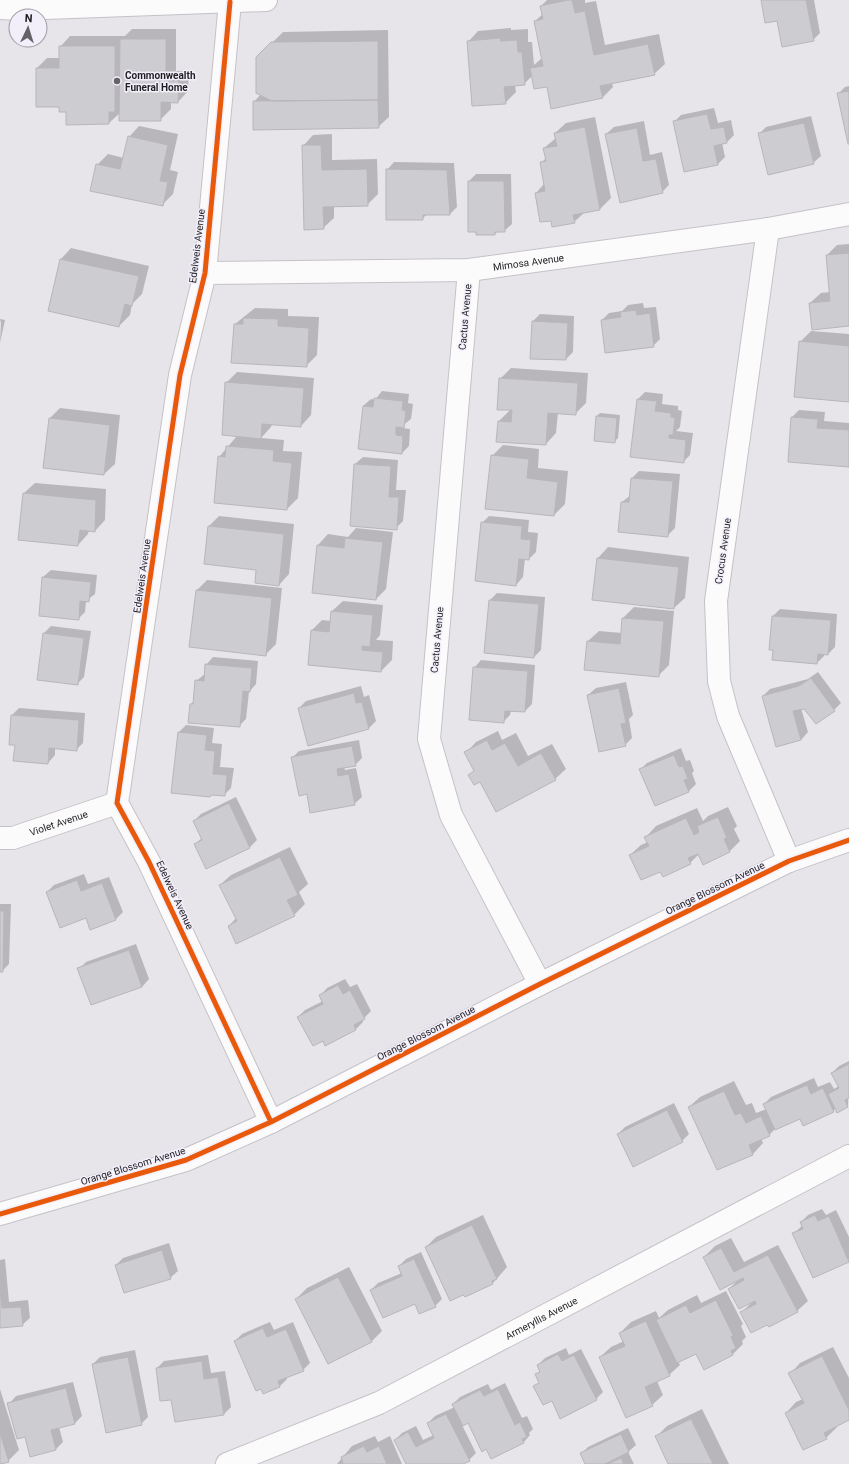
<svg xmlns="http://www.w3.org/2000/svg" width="849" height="1464" font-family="Roboto,sans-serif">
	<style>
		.shadow { fill: #0003 }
		.building { fill: #cdccd0; stroke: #b8b6bb }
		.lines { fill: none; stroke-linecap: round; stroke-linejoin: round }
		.minor-casing { stroke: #c5c2c7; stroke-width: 24 }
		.minor { stroke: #fbfbfc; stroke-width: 22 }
		.cycleway-casing { stroke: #f3effa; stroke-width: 8 }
		.cycleway { stroke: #e8590c; stroke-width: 5 }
		.poi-dot { fill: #656368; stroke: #f3effa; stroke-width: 1.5 }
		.labels { text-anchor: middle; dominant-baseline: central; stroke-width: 3; stroke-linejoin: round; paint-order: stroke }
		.poi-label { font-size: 10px; font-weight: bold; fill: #1f1e22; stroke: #f3effa; text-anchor: start }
		.street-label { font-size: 10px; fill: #1f1e22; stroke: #f3effa }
	</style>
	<rect width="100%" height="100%" fill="#e7e4ea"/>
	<path class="shadow" d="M547 0H585V3L596 1 605 45 659 34 665 64 654 74 612 83 613 87 602 98 548 86 532 76 524 84 515 85 516 92 505 103 468 42 478 31 511 28V30L528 29V42H532L534 65 542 58 535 21 543 14 541 6Z
		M762 0H814L820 33 813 40 777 20Z
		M132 29H176V71H189L188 91 178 102 171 101V109L160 120 121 112 109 123 67 111 60 106 37 68 47 58H60V47L70 36H125Z
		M388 30 389 117 378 127 254 102 261 94 257 58 283 32Z
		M849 86V143L838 94 845 87Z
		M714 108 718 123 731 120 734 135 727 142 722 143 725 157 718 164 674 122 681 115Z
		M811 116 821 156 813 163 759 134 766 127Z
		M595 117 611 198 600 209 585 212 574 222 551 219 536 193 544 184 541 163 546 158 544 148 556 138 555 133 566 123Z
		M644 121 650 155 662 152 669 185 662 192 606 134 614 127Z
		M139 126 178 134 170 170 178 172 173 194 162 205 97 165 108 154 124 158 129 137Z
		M332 134V160L377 159 378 194 367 205 334 206V218L323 228 303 146 313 135Z
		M394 162 454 163 457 207 450 214H427L422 219 387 170Z
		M476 174H511L512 224 504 231H498L495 234 469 181Z
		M849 244V325L810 303 821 293 830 292 827 255 837 245Z
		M71 248 149 266 142 294 132 304 130 315 119 326 50 310 61 259Z
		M643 303 644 308 656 307 660 339 653 346 602 320 609 313 622 311 628 305Z
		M255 308 288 309V316L319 317 317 355 306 366 235 324Z
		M540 314 574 316 573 352 566 359 533 321Z
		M0 319 5 320 0 343 1 323Z
		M811 331 849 334V401L800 342Z
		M511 368 588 373 586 403 575 414 558 412 556 433 546 444 499 421 511 409 500 379Z
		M237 372 314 378 311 415 301 426 272 424 271 427 261 438 284 440 283 451 302 452 298 498 287 509 219 457 237 436 226 383Z
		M382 391 409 394 408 403 413 404 411 419 402 426V428L410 429 409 446 402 453 363 406 371 399 375 400Z
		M645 392 663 394 662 404 678 406V410L682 411 680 427 676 431 693 433 690 455 683 462 638 399Z
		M60 408 120 415 115 464 104 474 50 418Z
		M799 410 825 412 824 421 849 423V466L792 417Z
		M600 413 620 415 618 438 614 442 595 440 597 416Z
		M503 445 539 449 538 468 568 471 565 504 554 515 492 456Z
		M363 457 398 460 396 490H406L403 521 396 528 351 525 355 464Z
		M639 471 680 474 675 528 667 536 622 502 631 495 632 478Z
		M35 483 106 489 105 520 95 531 89 530 88 534 78 545 24 493Z
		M219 516 294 524 289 574 279 585 257 569 209 526Z
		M489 516 529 520 528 532 538 533 536 552 529 559 525 558 523 577 516 585 482 523Z
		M356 528 393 532 386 589 376 599 313 592 318 545 328 534 348 537Z
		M608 547 689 557 685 598 674 608 593 599 598 558Z
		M51 570 97 575 95 594 86 601 85 612 78 619 43 577Z
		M207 580 282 588 276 644 265 655 197 590Z
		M497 593 545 597 541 650 534 657 490 600Z
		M343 601 383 605 380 635 376 640 393 641 392 660 381 671 312 630 322 620 331 621 332 611Z
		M634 607 674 611 669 665 658 676 588 641 599 631 622 633 623 618Z
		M780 609 837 614 835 647 828 654 824 653V656L817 663 774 649 773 616Z
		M51 626 91 631 84 677 77 684 44 633Z
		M213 657 258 661 256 684 249 692 246 719 239 726 191 704 195 700 196 681 205 674 206 665Z
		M481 660 535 665 532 704 525 711 511 710 510 715 503 722 474 668Z
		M818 672 841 703 834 710 801 708 808 732 801 740 763 696 770 689 808 679Z
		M626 682 633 715 629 719 632 738 625 745 588 695 596 688Z
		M361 686 364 697 369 695 376 721 369 728 299 708 306 701Z
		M19 708 85 713 83 743 76 750 55 748V755L48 763 16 745 12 715Z
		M186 725 214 728 212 743 222 744 220 767 234 768 231 788 224 795 212 794 210 796 179 732Z
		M498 731 502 740 516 733 528 756 552 744 566 769 555 779 480 781 470 775 475 770 466 753 476 742Z
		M359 740 362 758 355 765 344 767 345 770 356 768 362 797 354 804 307 793 292 758 299 751Z
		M681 748 686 761 690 760 694 771 692 773 696 784 689 791 655 805 640 770 647 763Z
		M236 797 257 840 250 847 206 867 195 844 202 838 194 821 201 814Z
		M728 807 737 826 734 829 740 841 729 852 699 854 690 863 661 870 630 855 641 845 648 842 646 837 656 826 697 808 703 821 708 816Z
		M290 847 308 884 299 892 305 904 294 915 229 926 236 918 220 885 231 875Z
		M84 874 88 884 109 877 123 912 116 919 91 929 86 916 47 892 54 885Z
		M0 904H11L9 964 2 971H0Z
		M136 944 149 979 142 987 79 969 86 962Z
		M345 979 350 987 357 984 371 1011 362 1020 363 1022 356 1029 326 1044 323 1039 298 1017 305 1010 323 1001 320 996 327 988Z
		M849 1061 848 1106 836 1108 833 1111 800 1118 775 1129 769 1135 761 1139 763 1143 753 1154 718 1169 689 1107 700 1097 734 1081 746 1105 752 1103 756 1113 767 1109 764 1104 771 1097 814 1078 818 1087 830 1082 834 1089 839 1086 832 1073 839 1066Z
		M674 1103 689 1134 682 1141 618 1134 625 1127Z
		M822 1209 826 1215 836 1210 849 1237V1260L813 1277 793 1234 802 1226 801 1222 808 1215Z
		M483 1215 507 1267 493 1283 465 1296 426 1247 436 1237Z
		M731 1238 744 1262 778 1245 808 1301 797 1311 742 1312 752 1302 729 1289 738 1280 704 1257 715 1246Z
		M169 1243 178 1271 170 1278 116 1265 123 1258Z
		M421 1252 442 1299 435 1306 416 1303 371 1290 378 1283 402 1273 399 1266 406 1259Z
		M5 1259 9 1302 28 1300 30 1318 22 1325 0 1327V1260Z
		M349 1267 382 1331 371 1342 296 1299 307 1288Z
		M726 1291 743 1324 741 1326 746 1337 742 1341 743 1344 732 1355 697 1352 678 1361 680 1365 669 1375 657 1381 663 1395 652 1405 600 1357 611 1347 624 1341 620 1333 631 1322 656 1311 659 1318 668 1310 697 1295 701 1303Z
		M270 1322 274 1330 293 1322 310 1363 303 1370 286 1377 287 1379 280 1386 264 1393 235 1341 242 1334Z
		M833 1347 849 1378V1419L836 1426 837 1427 826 1438 786 1413 796 1402 803 1399 790 1374 800 1363Z
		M566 1348 569 1355 581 1349 603 1392 596 1399 552 1400 535 1386 540 1381 536 1375 541 1370 538 1365 545 1358Z
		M135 1350 148 1417 141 1424 93 1364 100 1357Z
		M208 1355 211 1373 225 1371 231 1407 224 1414 172 1399 157 1368 164 1361Z
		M73 1382 82 1416 75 1423 59 1427 63 1442 56 1449 30 1456 25 1436 9 1404 16 1396Z
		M505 1383 522 1418 527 1416 533 1429 529 1433 530 1435 523 1443 487 1448 468 1422 462 1425 476 1453 469 1460 460 1464H408L395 1440 402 1433 416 1426 423 1440 434 1435 428 1423 435 1416 455 1407 453 1404 460 1397 488 1384 491 1390Z
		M0 1389 19 1450 8 1461 0 1463Z
		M702 1409 729 1464H669L656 1437 667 1426Z
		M628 1428 636 1445 628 1452 634 1464H586L581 1454 588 1447Z
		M375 1436 378 1442 390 1436 402 1464H337L352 1446Z"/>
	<path class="building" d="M568 0H572L575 13 585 11 594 55 648 44 655 75 600 86 603 98 551 109 547 87 534 89 530 68 543 66 534 21 543 19 540 6Z
		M761 0H806L814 41 782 47 777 21 765 23Z
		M500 38 501 41 517 40 518 52H522L525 85 504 87 506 104 472 106 467 41Z
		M120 39H166V81H179L178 103 161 102V121H119Z
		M378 41V100L272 101 256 93V57L271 42Z
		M59 46H115V112H109V124L66 125V112H59V107H36V68H59Z
		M849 91V144H848L837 93Z
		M378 100 379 128 253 130V101Z
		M707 114 711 129 724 127 727 143 714 146 718 165 684 172 673 121Z
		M804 123 814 164 768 175 758 133Z
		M585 127 600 210 573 215 575 223 552 227 551 221 540 222 535 193 545 191 540 162 546 161 543 148 557 146 554 133Z
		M637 128 643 161 656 159 663 193 620 203 605 134Z
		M128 136 168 145 160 181 168 182 163 206 90 191 96 164 120 169Z
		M302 145H321L322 170 367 169 368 206 323 207 324 229 304 230Z
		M386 169 447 170 450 215H423V220H386Z
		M468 181H504L505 232H495V235H476V232H468Z
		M849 253V326L812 330 809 303 830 301 826 255Z
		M60 259 139 276 132 306 125 304 119 327 48 311Z
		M636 310 637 315 650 313 654 347 605 353 601 320 621 317 620 312Z
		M243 318 278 319V326L309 328 307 367 231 363 234 324H243Z
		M532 321 568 323 566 360 530 359Z
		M799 341 849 346V402L794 397Z
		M499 378 578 383 576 415 548 413 546 445 496 442 498 421 511 422 512 410H497Z
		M225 382 304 388 301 427 262 424 261 439 222 435Z
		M374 398 403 401 402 410 406 411 404 428 396 427V435L403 436 402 454 358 449 363 406 373 407Z
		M637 399 657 401 655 411 671 413V417L675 418 673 435H669V438L686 440 684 463 630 457Z
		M596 416 617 418 615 443 594 441Z
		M791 417 818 419 817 428 849 430V467L788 462Z
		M49 418 110 425 104 475 43 468Z
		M226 446 274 450 273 461 292 463 287 510 214 503 218 456 225 457Z
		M491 455 529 459 527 478 558 482 554 516 485 509Z
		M354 464 391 466 389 497H399L397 530 350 526Z
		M631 478 673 481 668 537 618 532 621 502H629Z
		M23 493 96 500 95 532 80 530 78 546 18 540Z
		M481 522 522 526 521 539 531 540 529 560 519 559 516 586 475 581Z
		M208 526 284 534 279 586 255 583 256 570 204 564Z
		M345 538 383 542 376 600 312 593 317 545 344 548Z
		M597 558 679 567 674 609 592 600Z
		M42 577 91 582 89 602 80 601 79 620 39 616Z
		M196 590 272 598 266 656 189 647Z
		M489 600 539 604 534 658 484 653Z
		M331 611 373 615 370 647 362 646V650L383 652 381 672 308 665 311 630 329 632Z
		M772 616 831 620 828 655 818 654 817 664 772 660 773 650H769Z
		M622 618 664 621 659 677 584 670 587 641 620 644Z
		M43 633 84 638 78 685 37 680Z
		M205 664 252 668 250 692 243 691 240 727 188 723 190 704H193L195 680 204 681Z
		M473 667 528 671 525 712 505 711 504 723 469 720Z
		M811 678 835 711 816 724 804 709 793 711 801 740 776 747 762 696 799 686Z
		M619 688 626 723 621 724 626 746 599 752 587 695Z
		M354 693 356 703 362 702 369 729 308 746 298 708Z
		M11 715 79 720 77 751 49 748 48 764 13 761 15 745H9Z
		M178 732 207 735 205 750 215 751 213 774 227 775 225 796 211 795 210 797 171 793Z
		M487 740 492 750 505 743 518 766 541 753 556 780 496 812 480 782 474 785 468 775 474 771 464 752Z
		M352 746 356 766 337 769 338 776 349 774 355 805 310 813 307 794 299 796 291 757Z
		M674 755 679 767 683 766 688 779 684 780 689 792 655 806 639 769Z
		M229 803 250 848 206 869 194 844 202 840 193 821Z
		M718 817 727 838 724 839 730 852 703 865 698 854 688 858 691 864 663 877 660 872 641 880 629 855 649 846 644 837 686 818 694 835 699 832 697 826Z
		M280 857 298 895 287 900 295 916 236 944 228 926 237 921 219 885Z
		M77 880 81 891 102 883 116 920 90 930 86 918 60 928 46 892Z
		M0 911H4L3 972H0Z
		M129 950 142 987 91 1005 77 968Z
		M338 985 343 994 350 990 365 1019 354 1025 356 1030 325 1046 323 1041 313 1046 297 1017 323 1004 319 995Z
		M849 1064V1098L845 1100 848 1107 837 1113 828 1094 839 1088 831 1073Z
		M807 1085 811 1094 823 1088 834 1112 803 1126 800 1119 775 1130 763 1104Z
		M724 1091 735 1115 741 1113 746 1123 761 1116 770 1136 749 1145 753 1155 717 1170 688 1107Z
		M667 1110 683 1142 633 1167 617 1134Z
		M815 1215 818 1221 829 1216 849 1262 813 1278 792 1233 803 1229 800 1222Z
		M472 1225 497 1279 492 1281 493 1284 465 1297 463 1295 450 1301 425 1247Z
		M721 1248 734 1272 768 1255 798 1312 769 1327 767 1325 751 1333 740 1312 756 1304 755 1301 739 1309 728 1289 744 1280 743 1278 720 1290 703 1257Z
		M162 1250 171 1279 124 1293 115 1265Z
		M414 1259 436 1307 419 1314 415 1304 383 1318 370 1290 402 1276 398 1266Z
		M338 1277 372 1342 328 1364 295 1299Z
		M0 1287 2 1308 21 1307 23 1326 0 1328Z
		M716 1300 733 1335 731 1337 736 1348 731 1351 733 1355 704 1370 696 1354 677 1363 656 1320 686 1305 690 1313Z
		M646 1321 670 1376 645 1387 653 1406 626 1418 599 1357 625 1346 619 1333Z
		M263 1328 267 1337 286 1329 304 1371 278 1381 280 1387 263 1394 261 1389 256 1391 234 1341Z
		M558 1354 562 1361 574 1355 597 1400 560 1419 552 1401 543 1405 533 1386 539 1383 535 1374 540 1372 537 1365Z
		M822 1356 849 1410V1420L824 1433 827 1439 803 1450 785 1413 804 1403 788 1373Z
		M128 1357 142 1425 106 1433 92 1364Z
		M202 1361 204 1379 218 1377 224 1415 175 1422 171 1400 160 1401 156 1368Z
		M66 1388 75 1424 51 1430 56 1450 30 1457 25 1437 17 1439 7 1403Z
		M498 1389 515 1425 520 1422 527 1437 522 1439 524 1443 491 1459 486 1449 482 1452 468 1423 463 1426 452 1404 480 1390 484 1396Z
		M446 1414 470 1461 463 1464H406L394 1440 408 1432 416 1447 434 1438 427 1423Z
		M691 1419 713 1464H668L655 1436Z
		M0 1433 9 1462 1 1464H0Z
		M621 1434 629 1452 605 1464H585L580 1453Z
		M364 1446 367 1452 379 1446 387 1464H341L343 1463 341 1457Z
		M621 1458 624 1464H608Z"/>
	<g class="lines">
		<defs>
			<g id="minor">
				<path d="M230 2 205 273 180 375 117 803 149 862 271 1122"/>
				<path d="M0 8 18 9 266 0"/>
				<path d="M768 229 716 601 719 681 728 716 789 861"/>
				<path d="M469 270 429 739 451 815 540 984"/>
				<path id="s1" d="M205 273 469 270 768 229 849 214"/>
				<path id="s2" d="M0 838H13L117 803"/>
				<path d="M0 1214 186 1160 271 1122 540 984 789 861 849 840"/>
				<path id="s3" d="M227 1464 379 1403 849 1156"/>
			</g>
		</defs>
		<use href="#minor" class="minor-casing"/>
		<use href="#minor" class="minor"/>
		<defs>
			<path id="cycleway" d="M230 2 205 273 180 375 117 803 149 862 271 1122
				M0 1214 186 1160 271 1122 540 984 789 861 849 840"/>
		</defs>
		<use href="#cycleway" class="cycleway-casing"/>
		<use href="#cycleway" class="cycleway"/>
	</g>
	<circle class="poi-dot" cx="117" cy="81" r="4"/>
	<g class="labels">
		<g class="poi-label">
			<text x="125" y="75">Commonwealth<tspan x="125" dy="12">Funeral Home</tspan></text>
		</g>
		<g class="street-label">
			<text transform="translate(197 246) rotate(-83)">Edelweis Avenue</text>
			<text stroke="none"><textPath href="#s1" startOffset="324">Mimosa Avenue</textPath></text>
			<text transform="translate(465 317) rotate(-85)">Cactus Avenue</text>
			<text transform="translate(723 551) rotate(-82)">Crocus Avenue</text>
			<text transform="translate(142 576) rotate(-82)">Edelweis Avenue</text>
			<text transform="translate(437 640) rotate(-85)">Cactus Avenue</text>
			<text stroke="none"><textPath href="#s2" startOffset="61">Violet Avenue</textPath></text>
			<text transform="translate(715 888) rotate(-26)">Orange Blossom Avenue</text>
			<text transform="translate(175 895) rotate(65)">Edelweis Avenue</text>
			<text transform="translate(426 1033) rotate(-27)">Orange Blossom Avenue</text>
			<text transform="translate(133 1166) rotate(-17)">Orange Blossom Avenue</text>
			<text stroke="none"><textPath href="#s3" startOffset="347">Armeryllis Avenue</textPath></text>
		</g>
	</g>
	<g transform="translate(28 28) rotate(4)"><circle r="19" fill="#f3effa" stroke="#9e9ba4"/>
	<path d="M0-3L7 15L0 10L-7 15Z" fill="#656368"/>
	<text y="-6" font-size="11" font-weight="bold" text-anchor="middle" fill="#1f1e22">N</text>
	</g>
</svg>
